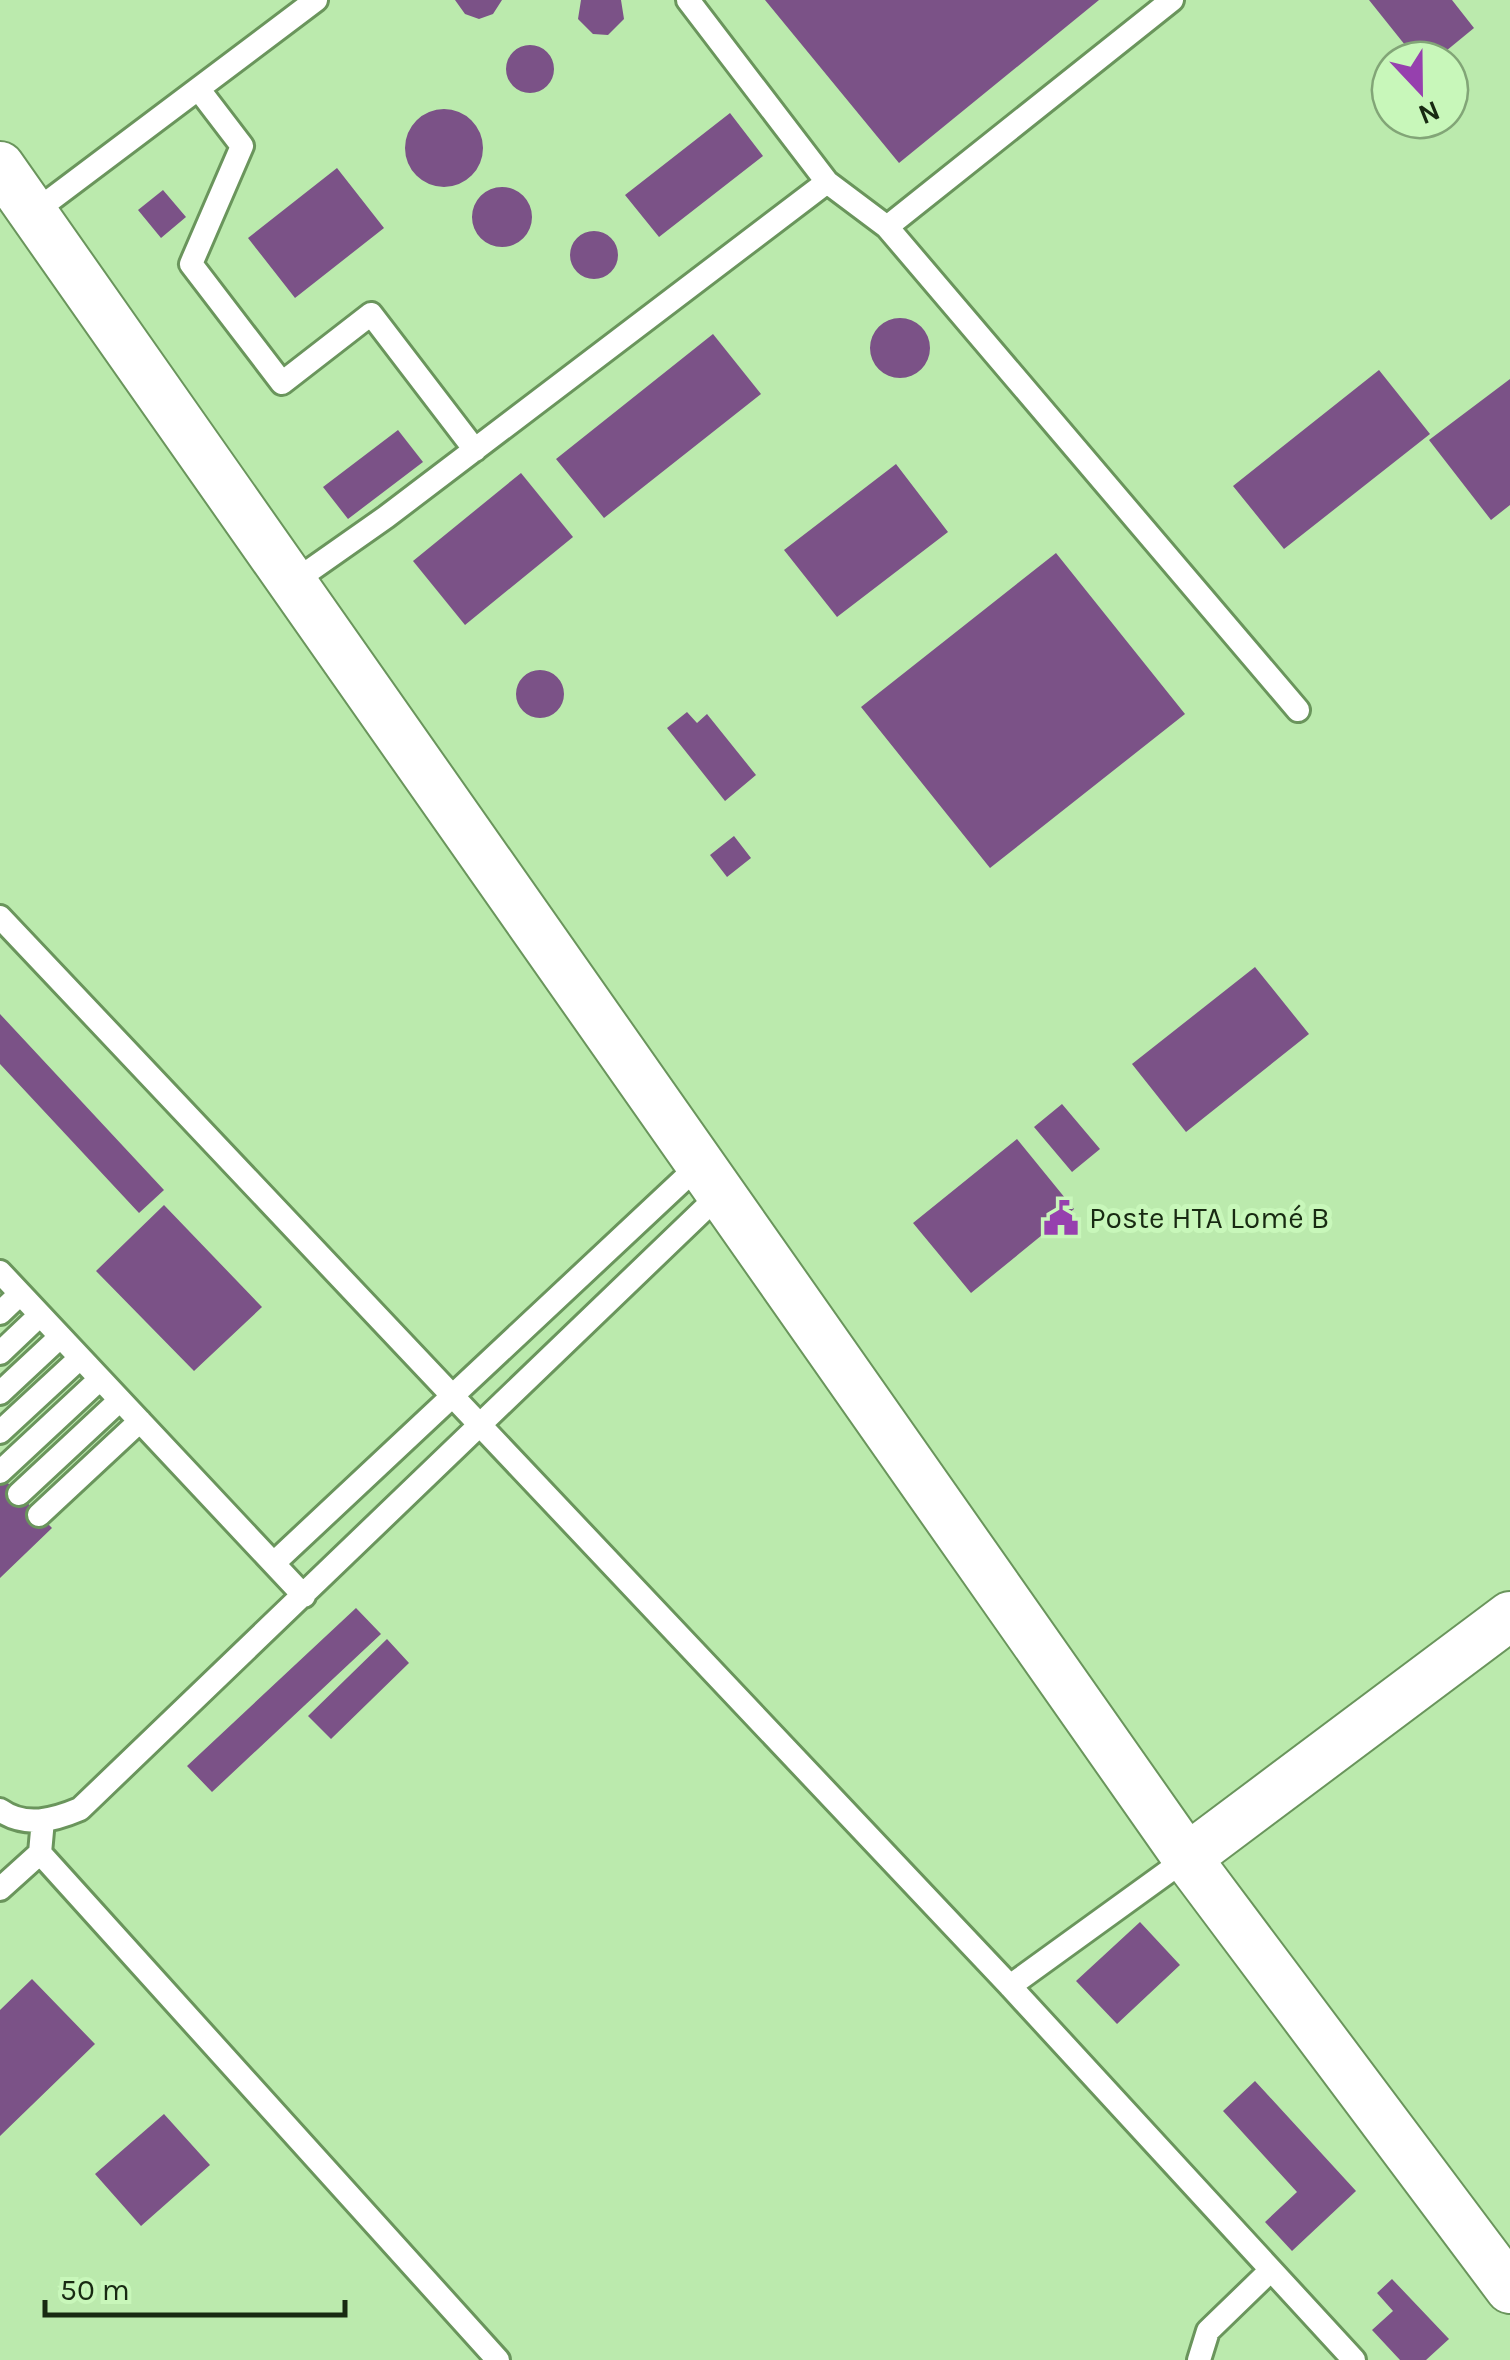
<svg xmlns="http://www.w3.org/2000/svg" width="1510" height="2360" font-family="Karla,sans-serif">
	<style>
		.building { fill: #7b5287 }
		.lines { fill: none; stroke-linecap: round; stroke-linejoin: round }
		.service-casing { stroke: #6a955c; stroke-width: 28 }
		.minor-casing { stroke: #6a955c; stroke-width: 52 }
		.service { stroke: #fff; stroke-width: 22 }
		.minor { stroke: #fff; stroke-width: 48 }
		.labels { text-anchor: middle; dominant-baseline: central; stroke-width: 10; stroke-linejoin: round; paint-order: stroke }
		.poi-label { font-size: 30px; fill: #182a12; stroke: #c8f7ba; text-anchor: start }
	</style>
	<rect width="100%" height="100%" fill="#bbeaad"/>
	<path class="building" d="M455 0H502L493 14 479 19 465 14Z
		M581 0H621L624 19 608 35 593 34 578 19Z
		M765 0H1099L899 163Z
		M1369 0H1452L1474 28 1435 60H1417Z
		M506 69a24 24 0 1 1 48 0a24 24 0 1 1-48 0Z
		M405 148a39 39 0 1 1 78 0a39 39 0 1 1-78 0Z
		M730 113 763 156 659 237 625 195Z
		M337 168 384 228 295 298 248 238Z
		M472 217a30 30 0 1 1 60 0a30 30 0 1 1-60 0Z
		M163 190 186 217 161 238 138 210Z
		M570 255a24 24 0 1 1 48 0a24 24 0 1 1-48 0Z
		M870 348a30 30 0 1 1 60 0a30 30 0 1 1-60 0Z
		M713 334 761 394 604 518 556 459Z
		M1379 370 1430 434 1284 549 1233 486Z
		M1510 379V505L1491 520 1429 440Z
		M398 430 423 462 348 519 323 487Z
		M896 464 948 532 837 617 784 550Z
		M521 473 573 537 465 625 413 561Z
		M1056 553 1185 714 990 868 861 707Z
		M516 694a24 24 0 1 1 48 0a24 24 0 1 1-48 0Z
		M687 712 697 723 707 714 756 775 725 801 667 728Z
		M734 836 751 858 727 877 710 855Z
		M1255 967 1309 1034 1186 1132 1132 1064Z
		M0 1014 164 1190 139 1213 0 1064Z
		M1062 1104 1100 1149 1072 1172 1034 1127Z
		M1017 1139 1074 1209 971 1293 913 1223Z
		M164 1205 262 1307 194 1371 96 1271Z
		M0 1475 52 1528 0 1578Z
		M356 1608 381 1634 212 1792 187 1766Z
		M387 1639 409 1663 331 1739 308 1716Z
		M1140 1922 1180 1965 1117 2024 1076 1981Z
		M32 1979 95 2044 0 2136V2010Z
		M1255 2081 1356 2191 1292 2251 1265 2222 1297 2192 1223 2111Z
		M164 2114 210 2165 141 2226 95 2174Z
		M1392 2279 1449 2339 1426 2360H1400L1372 2330 1393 2311 1377 2293Z"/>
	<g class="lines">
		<defs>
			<path id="service" d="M688 0 827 182
				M200 91 242 146 191 264 282 383 371 314 475 450
				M33 213 316 0
				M887 227 1172 0
				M292 583 386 517 827 182 887 227 1298 710
				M0 917 1010 1986 1354 2360
				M0 1272 304 1596
				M0 1313 20 1294
				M0 1353 40 1315
				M0 1393 60 1337
				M0 1432 80 1358
				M0 1472 100 1379
				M19 1494 120 1400
				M39 1515 140 1421
				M274 1563 698 1166
				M0 1810C25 1828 54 1820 80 1809L719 1195
				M43 1820 40 1853 498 2360
				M0 1889 40 1853
				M1010 1986 1187 1858
				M1199 2360 1208 2331 1271 2270"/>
			<path id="minor" d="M0 166 1187 1858 1510 2289
				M1187 1858 1510 1616"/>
		</defs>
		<use href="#service" class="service-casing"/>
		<use href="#minor" class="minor-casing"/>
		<use href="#service" class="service"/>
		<use href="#minor" class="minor"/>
	</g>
	<defs>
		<symbol id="civic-bare" viewBox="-9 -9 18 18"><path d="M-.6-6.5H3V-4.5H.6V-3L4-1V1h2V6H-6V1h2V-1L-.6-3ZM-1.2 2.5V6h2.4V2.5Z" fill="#9640ae" stroke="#c8f7ba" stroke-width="2.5" paint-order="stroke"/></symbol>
	</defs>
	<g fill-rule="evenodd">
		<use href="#civic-bare" x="1036" y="1193" width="50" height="50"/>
	</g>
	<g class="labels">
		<g class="poi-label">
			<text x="1089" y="1218">Poste HTA Lomé B</text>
		</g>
	</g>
	<g transform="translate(1420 90) rotate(158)"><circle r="48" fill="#c8f7ba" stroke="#82a577" stroke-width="2.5"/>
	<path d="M0-8L18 38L0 25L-18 38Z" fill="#9640ae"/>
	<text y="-15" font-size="28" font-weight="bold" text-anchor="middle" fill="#182a12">N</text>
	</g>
	<path d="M45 2300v15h300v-15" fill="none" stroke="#182a12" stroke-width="5"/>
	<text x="60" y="2300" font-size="30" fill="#182a12" stroke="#c8f7ba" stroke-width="8" paint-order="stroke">50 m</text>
</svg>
